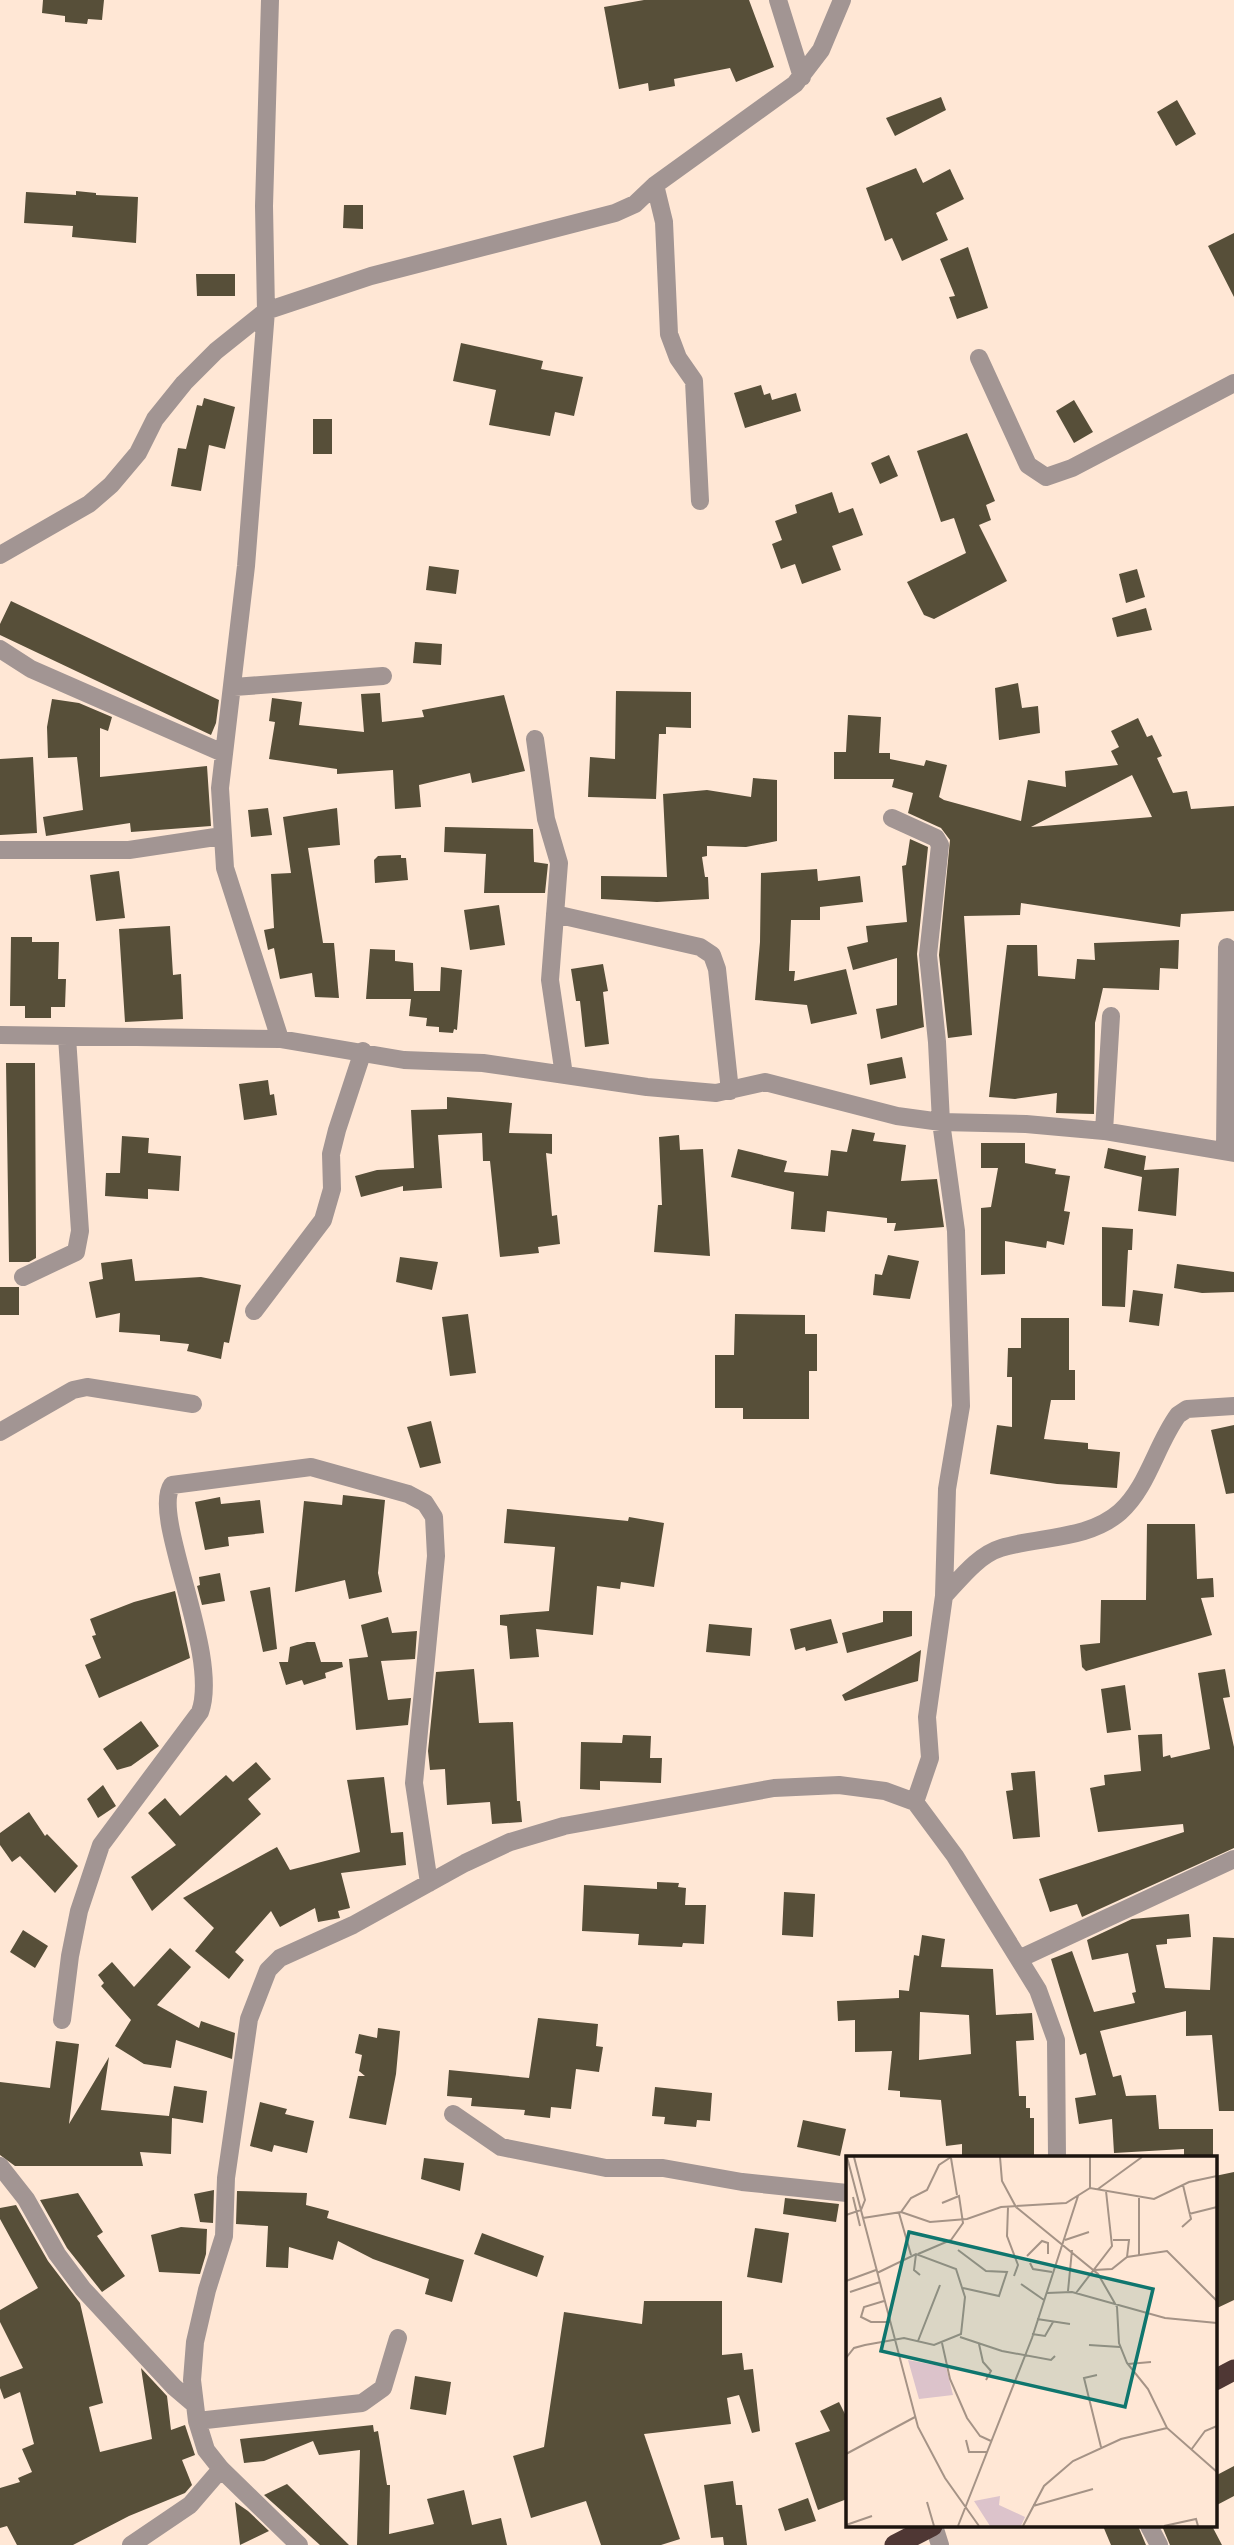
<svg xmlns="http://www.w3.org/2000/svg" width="1234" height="2545" font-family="'Noto Serif',serif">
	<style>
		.building { fill: #574f39; fill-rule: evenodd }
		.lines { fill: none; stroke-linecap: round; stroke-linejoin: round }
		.street { stroke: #a29593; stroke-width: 18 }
		.highway { stroke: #4f3734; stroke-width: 21 }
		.inset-road { fill: none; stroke: #a59386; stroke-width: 2 }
		.view { fill: #0f766e; fill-opacity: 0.15; stroke: #0f766e; stroke-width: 3.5 }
		.inset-edge { fill: none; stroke: #1d150f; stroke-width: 3.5 }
	</style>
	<rect width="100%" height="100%" fill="#ffe7d5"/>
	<path class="building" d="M43 0H104L102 20 88 19 87 24 65 22V16L42 13Z
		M644 0H749L774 67 736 82 730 68 674 79 675 86 649 91 648 83 619 89 604 7Z
		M941 97 946 110 895 136 886 118Z
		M1177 100 1196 134 1176 146 1157 112Z
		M916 168 923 183 950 169 964 199 936 213 948 240 902 261 892 238 885 241 866 188Z
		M76 191 96 193V195L138 197 136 243 72 237 73 226 24 223 26 192 76 195Z
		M344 205H363V229L343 228Z
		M1234 233V297L1208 246Z
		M968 247 988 308 957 319 949 297 955 296 940 259Z
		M196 274H235V296H197Z
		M461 343 543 361 541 369 583 377 574 416 555 412 550 436 489 425 496 390 453 381Z
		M761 385 764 395 770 393 772 400 796 393 801 411 745 428 734 393Z
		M204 398 235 407 225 449 209 445 201 491 171 486 178 448 186 449 197 405 202 406Z
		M1074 400 1093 432 1074 443 1056 411Z
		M313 419H332V454H313Z
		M967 433 995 501 986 505 991 520 979 525 1007 581 934 619 924 615 907 582 966 553 954 518 941 522 917 451Z
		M889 455 898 476 880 484 871 463Z
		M832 492 839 513 853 508 863 535 832 546 841 570 802 584 795 564 781 569 772 544 782 540 775 521 797 513 795 505Z
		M429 566 459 570 456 594 426 590Z
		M1137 569 1145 597 1126 603 1119 574Z
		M11 601 219 700 216 723 211 735 0 635V624Z
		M1146 608 1152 630 1117 637 1112 618Z
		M415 642 442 644 441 665 413 663Z
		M1018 683 1022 708 1038 706 1040 733 999 740 995 688Z
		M616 691 691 692V728L666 727V734H659L656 799 588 797 590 757 615 759Z
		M380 693 382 722 424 717 422 710 504 695 525 771 472 783 470 773 419 785 421 807 395 809 393 770 337 774V769L269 759 275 722 269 721 272 698 302 702 299 725 364 732 361 694Z
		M52 699 79 703 112 717 108 731 100 728V777L207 766 211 826 131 832 130 823 46 836 43 817 83 810 77 757 48 758 47 727Z
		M848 715 881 717 879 753H890V759L924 766 926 760 947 765 939 797 944 800 1021 821 1028 780 1066 787 1065 771 1118 765 1111 751 1119 747 1111 731 1138 718 1147 737 1152 735 1162 756 1157 758 1173 793 1187 791 1191 809 1234 806V911L1181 914 1180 927 1021 903 1020 915 964 916 972 1035 948 1038 939 955 950 840 941 828 908 813 913 793 892 787 894 779H834V752H846ZM1132 775 1152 817 1031 827 1068 808Z
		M33 757 37 833 0 835V759Z
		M753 778 777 780V841L746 847 707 846V856L702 857 705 877H708L709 899 657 902 601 899V876L667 877 663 794 707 790 751 797Z
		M268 808 272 835 251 837 248 810Z
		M337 808 340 845 308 848 323 943H334L339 998 315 997 312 973 280 979 274 948 268 950 264 930 274 928 271 874 291 873 283 817Z
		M445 827 533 829 534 862 548 864 545 893H484L486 854 444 852Z
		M910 839 928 847 917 954 924 1027 881 1039 876 1009 897 1005V958L853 970 847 947 868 942 866 926 907 922 902 866 906 865Z
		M401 855V858H406L408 880 375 883 374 860 378 856Z
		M817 869 818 881 860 876 863 902 820 907V920H791L789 971H795L794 981 846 969 857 1014 811 1024 807 1005 755 1000 760 942 761 873Z
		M119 871 125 918 96 921 90 875Z
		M499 905 505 945 470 950 464 910Z
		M170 926 173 975 181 974 183 1019 125 1022 119 929Z
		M11 937H32V942H59L58 979H66L65 1007H51V1018H25V1006H10Z
		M1179 940 1178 969 1160 968 1159 990 1103 988 1095 1023 1094 1114 1056 1113 1057 1093 1015 1099 989 1097 1007 945H1037L1038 976 1075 979 1077 959 1095 960 1094 943Z
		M370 949 395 950V961L413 963 414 991H440L441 967 462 970 457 1030 454 1029 453 1033 439 1032V1027L426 1026 427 1018 409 1016 411 999H366Z
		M603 964 608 991 603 992 609 1044 585 1047 580 1001H576L571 969Z
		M902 1057 906 1078 870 1085 867 1064Z
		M6 1063H35L36 1258 29 1262H9Z
		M268 1080 270 1095 274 1094 277 1115 244 1120 239 1084Z
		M447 1097 512 1103 509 1133 552 1134V1154L546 1153 552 1216 557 1215 560 1244 538 1247 539 1253 500 1257 490 1161H483L482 1133 438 1135 442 1188 403 1191V1186L361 1197 355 1176 377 1170 414 1168 411 1110 447 1109Z
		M852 1129 875 1133 873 1141 906 1145 901 1181 937 1179 944 1227 894 1231 896 1223H887V1218L827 1211 825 1232 791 1229 794 1192 731 1177 738 1149 787 1161 784 1172 828 1176 831 1150 847 1152Z
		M679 1135 680 1150 703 1149 710 1256 654 1252 658 1205H662L659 1137Z
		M122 1136 149 1138 148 1153 181 1156 179 1191 148 1189V1199L105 1196 106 1173H120Z
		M981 1143H1025V1163L1056 1169 1055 1174 1070 1176 1064 1211 1070 1212 1064 1245 1047 1241 1046 1248 1005 1241V1274L981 1275V1208L991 1207 998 1168H981Z
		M1108 1148 1146 1156 1144 1170 1179 1168 1176 1216 1138 1211 1142 1177 1104 1168Z
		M1102 1227 1133 1229 1132 1250H1128L1125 1307 1102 1306Z
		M888 1255 919 1261 910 1299 873 1295 875 1274 882 1275Z
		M400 1257 438 1262 432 1290 396 1282Z
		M132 1259 135 1281 201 1277 241 1285 229 1343 224 1342 221 1359 187 1351 189 1344 160 1341V1335L119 1332 120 1313 96 1318 89 1282 103 1279 101 1263Z
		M1177 1264 1234 1272V1292L1202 1293 1174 1288Z
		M0 1287H19V1315H0Z
		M1133 1290 1163 1294 1159 1326 1129 1322Z
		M468 1314 476 1373 450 1376 442 1317Z
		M735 1314 805 1315V1334H817V1371H809V1419H743V1408H715V1355H734Z
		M1021 1318H1069V1370H1075V1400H1051L1044 1439 1088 1443V1449L1120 1452 1117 1488 1057 1484 990 1474 997 1425 1012 1427V1377H1007L1008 1348H1021Z
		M431 1421 441 1463 420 1468 407 1427Z
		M1234 1425V1493L1226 1494 1211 1430Z
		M343 1495 385 1500 378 1573 382 1592 349 1599 345 1580 295 1592 304 1501 342 1505Z
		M220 1497 221 1504 260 1500 264 1533 228 1537 229 1546 205 1550 195 1502Z
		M507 1509 628 1521 629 1517 664 1523 654 1587 621 1582 620 1589 597 1586 593 1635 536 1629 539 1657 510 1659 507 1626 500 1625V1615L549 1611 555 1547 504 1543Z
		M1147 1524H1195L1197 1579 1213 1578 1214 1597 1201 1598 1212 1635 1086 1671 1082 1667 1080 1645 1100 1643 1101 1600H1146Z
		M220 1573 225 1601 202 1605 197 1586 200 1585 199 1577Z
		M270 1587 277 1649 263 1652 250 1591Z
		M175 1591 190 1658 99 1698 85 1665 101 1658 92 1636 96 1635 90 1619 134 1602Z
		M883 1611H912V1636L847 1653 842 1633 883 1622Z
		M388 1617 392 1633 417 1631 415 1659 381 1661 388 1700 411 1698 408 1725 356 1730 349 1659 368 1657 361 1625Z
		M831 1619 838 1643 806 1651 805 1647 795 1650 790 1629Z
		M709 1624 752 1628 750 1656 706 1652Z
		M307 1642H315L321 1662H342L343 1667 325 1673 326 1678 304 1685 302 1680 286 1685 279 1662H288L290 1647Z
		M921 1650 918 1681 845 1701 842 1695Z
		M474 1669 479 1723 513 1722 517 1801H520L522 1822 492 1824 490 1802 447 1805 445 1769 430 1770 428 1751 436 1672Z
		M1225 1669 1230 1697 1223 1698 1234 1747V1848L1082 1917 1077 1904 1050 1912 1039 1879 1184 1832 1183 1824 1098 1832 1090 1788 1105 1785 1104 1775 1141 1771 1138 1735 1162 1734 1163 1757 1170 1755 1171 1758 1210 1749 1198 1673Z
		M1125 1685 1131 1730 1107 1733 1101 1689Z
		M141 1721 159 1746 131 1766 117 1770 103 1749Z
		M623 1735 651 1736 650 1758H662L661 1783 600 1781V1790L580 1789 581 1742 622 1743Z
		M256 1762 271 1779 248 1799 261 1814 152 1911 131 1877 176 1845 148 1813 165 1798 180 1816 226 1775 233 1782Z
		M1035 1771 1040 1837 1013 1839 1006 1791 1013 1790 1011 1773Z
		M384 1777 391 1833 403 1832 406 1865 341 1873 350 1908 338 1911 340 1918 318 1922 315 1908 280 1927 271 1911 235 1952 244 1960 229 1979 195 1951 214 1928 183 1898 277 1847 290 1870 360 1852 347 1780Z
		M103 1785 116 1806 98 1818 87 1799Z
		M29 1812 45 1836 47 1834 78 1866 55 1893 20 1856 12 1862 0 1845V1833Z
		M657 1882 679 1883 678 1887 686 1888 685 1905H706L704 1944 683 1943 682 1947 638 1945 639 1934 582 1931 584 1885 657 1889Z
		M784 1892 815 1894 813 1937 782 1935Z
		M1189 1914 1191 1937 1167 1939V1944L1156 1945 1165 1988 1210 1990 1213 1937 1234 1938V2111H1219L1212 2035 1186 2036V2011L1100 2031 1113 2077 1121 2075 1126 2096 1156 2095 1159 2129H1213V2158H1184V2149L1114 2153 1112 2119 1079 2124 1075 2098 1096 2095 1086 2053 1080 2055 1051 1959 1072 1951 1094 2012 1135 2003 1132 1993 1136 1992 1128 1953 1092 1960 1087 1940 1132 1919Z
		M23 1930 48 1946 35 1968 10 1952Z
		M922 1935 945 1939 941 1967 993 1969 996 2015 1032 2013 1034 2040 1016 2041 1019 2096H1026V2108H1030V2118H1034V2158H962V2144L946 2146 941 2100 900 2097V2091L888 2090 892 2051 855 2052V2020L838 2021 837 2001 899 1998V1990L909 1991 914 1955 919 1956ZM920 2012 969 2015 971 2054 919 2060Z
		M170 1948 191 1967 157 2005 199 2028 201 2021 235 2033 232 2059 176 2040 171 2068 144 2064 115 2046 131 2020 101 1986 104 1983 98 1975 112 1962 134 1987Z
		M538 2018 598 2024 596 2046 603 2047 599 2072 576 2069 571 2109 551 2107 550 2118 524 2115 525 2110 471 2106 472 2098 447 2096 449 2070 529 2078Z
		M378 2028 400 2031 396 2074 386 2125 349 2118 358 2076H365L359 2071 362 2055 355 2053 359 2034 377 2038Z
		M56 2041 79 2044 69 2124 109 2057 101 2110 169 2116 174 2086 207 2091 203 2123 172 2118 171 2154 140 2152 143 2166H15L0 2155V2082L50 2088Z
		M655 2087 712 2093 710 2121 697 2120 696 2127 664 2124 665 2117 652 2116Z
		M260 2102 287 2109 285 2114 314 2121 307 2153 274 2145 272 2152 250 2146Z
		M803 2120 846 2129 840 2156 797 2147Z
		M424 2158 464 2163 460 2191 421 2179Z
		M1234 2172V2300L1215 2309V2176Z
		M214 2190 213 2223 200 2222 194 2194Z
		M237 2191 307 2193 306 2205 329 2211 327 2218 464 2260 452 2302 425 2294 429 2279 373 2259 338 2241 333 2260 289 2247 288 2268 266 2267 268 2226 236 2224Z
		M78 2193 103 2232 97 2236 125 2276 102 2292 67 2248 40 2200Z
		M785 2198 839 2204 836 2222 783 2214Z
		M16 2205 48 2261 80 2303 103 2403 89 2407 100 2452 152 2439 141 2368 167 2396 171 2430 185 2425 195 2455 182 2460 192 2485 185 2493 129 2516 73 2545H17L7 2526 0 2528V2488L20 2482 18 2478 32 2472 22 2449 34 2444 20 2392 4 2399 0 2388V2377L23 2368 0 2322V2310L38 2288 0 2219V2208Z
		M181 2227 207 2229 206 2254 200 2274 159 2272 151 2235Z
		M755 2228 789 2233 782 2283 747 2277Z
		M482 2233 544 2256 537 2277 474 2254Z
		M644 2301H722V2355L742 2353 744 2370 753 2369 760 2431 752 2433 739 2395 727 2398 731 2424 644 2434 680 2539 661 2545H601L586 2501 531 2518 513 2456 544 2447 564 2312 642 2324Z
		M415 2376 451 2382 446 2415 410 2409Z
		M839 2402 847 2418V2499L818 2510 795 2443 830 2431 820 2411Z
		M373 2425 374 2432 378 2431 387 2485H390L389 2534 434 2524 427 2499 464 2490 472 2525 501 2518 507 2545H357L360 2450 319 2455 313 2441 264 2461 244 2463 240 2439Z
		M1234 2466V2496L1215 2506V2476Z
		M733 2481 736 2505H742L747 2545H724L723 2537 711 2538 704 2485Z
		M287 2484 349 2545H320L264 2495Z
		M808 2498 816 2521 785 2531 778 2509Z
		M235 2502 248 2511 269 2531 240 2545Z
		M1103 2526H1138L1146 2545H1111Z
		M1162 2526H1212L1222 2545H1170Z"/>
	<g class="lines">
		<path class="street" d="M270 0 264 206 266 311 246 566 220 788 225 868 280 1039
			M778 0 802 77
			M655 185 664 222 669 334 678 358 694 381 700 501
			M979 358 1028 465 1046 477 1072 468 1234 383
			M0 555 89 504 111 485 138 453 155 419 184 383 216 351 266 311 371 276 615 213 635 204 655 185 795 84 821 50 842 0
			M0 649 31 669 223 753
			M234 687 383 676
			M535 739 546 819 559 863 550 980 564 1075
			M892 818 936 838 940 845 928 955 937 1042 941 1122 956 1231 961 1406 947 1489 944 1596 927 1717 930 1758 915 1802
			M0 850H129L222 836
			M555 914 700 947 712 955 717 969 730 1091
			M0 1035 280 1039 404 1060 483 1063 647 1087 716 1093 765 1082 897 1116 941 1122 1026 1124 1104 1131 1234 1153
			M1104 1131 1111 1016
			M1225 1151 1227 947
			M23 1277 76 1252 80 1231 67 1037
			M254 1311 323 1220 332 1189 331 1154 337 1130 363 1051
			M0 1432 73 1390 87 1387 193 1404
			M944 1596C960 1579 978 1555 1001 1548 1040 1536 1088 1540 1120 1512 1148 1487 1156 1445 1178 1415L1187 1409 1234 1406
			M1021 1958 1234 1859
			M62 2020 70 1956 79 1911 101 1845 200 1712C221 1654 150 1516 172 1485L311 1467 408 1494 425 1503 434 1517 436 1556 414 1783 429 1883
			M453 2114 501 2147 606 2168H663L742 2182 847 2193
			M0 2166 26 2199 57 2254 83 2289 174 2387 194 2404
			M197 2421 362 2403 383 2388 398 2338
			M934 2526 940 2545
			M1149 2526 1159 2545
			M131 2545 190 2505 221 2469
			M299 2545 221 2469 206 2450 197 2421 192 2380 195 2342 207 2290 224 2236 226 2178 249 2019 268 1970 280 1958 353 1925 465 1863 510 1842 564 1826 774 1788 839 1785 885 1791 915 1802 955 1856 1038 1990 1056 2040 1057 2158"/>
		<path class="highway" d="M1215 2380 1234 2370
			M895 2545 932 2526"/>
	</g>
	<g transform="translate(846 2156)">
		<rect width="371" height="371" fill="#ffe7d5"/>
		<path d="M62 204 100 211 107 239 73 243ZM154 340 153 349 179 361 175 370H144L128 345Z" fill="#dcc3cb"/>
		<path class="inset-road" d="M1 1 72 271 99 322 133 370M154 1 156 25 170 51 252 118 271 151 273 187 281 207 302 233 321 272 371 316M244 1V32M105 2 111 39M252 33 296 1M293 40V99M7 41 14 70M162 51 161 80 172 109 168 120M55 56 84 66 121 63 155 51 220 47 244 32 308 43 343 26 371 20M53 57 65 99M343 58 371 51M0 59 15 54 19 44 8 1M17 62 55 56 65 42 81 34 93 9 105 1M336 71 345 63 337 29M219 84 243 76M267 84H283L281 101M112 94 140 115 161 116 153 140 117 132M70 98 68 114 74 119M72 98 105 84 117 67 113 40 96 47M181 100 196 85 202 87V98M184 107 187 113 206 116M248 114 266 113 281 101 321 95 371 145M0 125 30 114M175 128 198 144M222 135 226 94M4 136 34 126M201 137 226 136 319 162 371 167M230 137 266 90 260 35M38 145 18 151 15 161 25 166H44M191 163 224 168M186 178 199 180 207 166M114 181 156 195 205 204 209 200M72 185 94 129M96 187 104 223 121 262 134 280 145 285M133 188 137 206 145 215 140 224M243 189 274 191M0 202 8 192 19 189 58 182 88 189 115 178 119 141 110 113 70 98 31 117M282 208 305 206M251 219 238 222 255 291M120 284 123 296H141M345 294 359 275 371 270M0 298 69 261M81 346 88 370M187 350 247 333M0 369 26 360M112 370 186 182 232 40M177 370 198 330 227 305 275 283 321 272M318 370 350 363 352 370"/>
		<path class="view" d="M63 76 307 133 279 251 35 195Z"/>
		<rect width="371" height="371" class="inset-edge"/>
	</g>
</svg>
